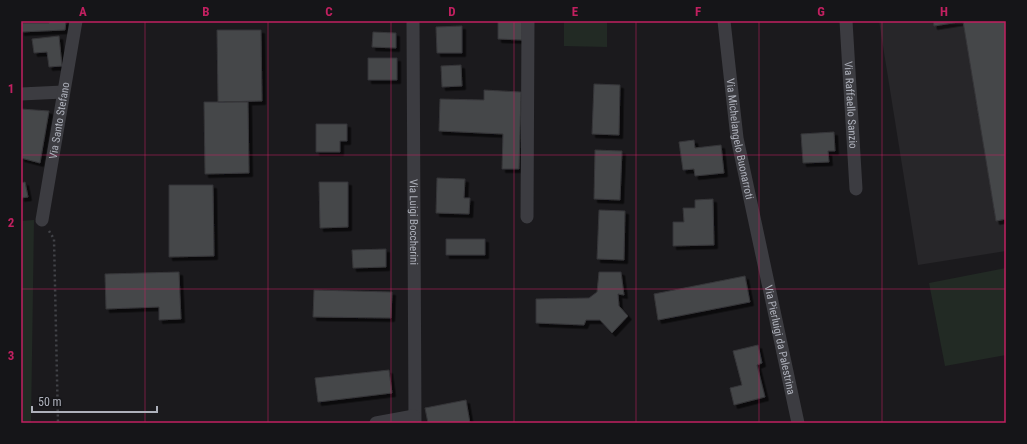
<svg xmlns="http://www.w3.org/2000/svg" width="1027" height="444" font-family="'Roboto Condensed',sans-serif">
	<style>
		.built { fill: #272629 }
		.green { fill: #222a24 }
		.building { fill: #454649; stroke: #353538; filter: url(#shadow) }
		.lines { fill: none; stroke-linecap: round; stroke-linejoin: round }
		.path { stroke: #424348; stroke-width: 2.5; stroke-dasharray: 2 3; stroke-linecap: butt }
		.street { stroke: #3c3c41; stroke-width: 13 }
		.grid { fill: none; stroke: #c12060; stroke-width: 1; stroke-opacity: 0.55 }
		.labels { text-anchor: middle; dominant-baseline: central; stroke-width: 3; stroke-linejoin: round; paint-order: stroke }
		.street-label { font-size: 11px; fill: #aeb1bb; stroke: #151518 }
		.neatline { fill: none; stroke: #c12060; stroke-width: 1.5 }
		.grid-label { font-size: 13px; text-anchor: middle; font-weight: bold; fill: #c12060 }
	</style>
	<defs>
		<filter id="shadow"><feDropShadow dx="3.5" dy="3.5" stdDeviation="0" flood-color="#0009"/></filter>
	</defs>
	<rect width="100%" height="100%" fill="#1b1a1d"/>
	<path class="built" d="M879 21H1006V251L918 265Z"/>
	<path class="green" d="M564 21H607V47L564 46Z
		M34 220 31 423H21V221Z
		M1006 268V355L945 366 929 283Z"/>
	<path class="building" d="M50 21H66L65 30 21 32V23H49Z
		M498 21H522V40L498 39Z
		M933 21H965L934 26Z
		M963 21H1006V219L996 221Z
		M462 26V53H437L436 27Z
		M217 30H261L262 101 218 102Z
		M373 32 396 33V48L372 47Z
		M59 36 62 66 49 67 47 52 34 53 32 39Z
		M368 58H397V80H368Z
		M461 65 462 86 442 87 441 66Z
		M594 84 620 85 619 135 592 134Z
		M484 90 521 92 519 169H502L503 134 439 131 440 99 484 100Z
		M204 102H248L249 173 205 174Z
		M21 109 49 111 40 163 21 158Z
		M316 124H347V141H340V152H316Z
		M834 132 835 151H828L829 162 803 163 801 134Z
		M694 140 695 148 721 145 724 173 695 176 694 169 683 170 679 142Z
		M595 150 622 151 620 200 594 199Z
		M437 178 465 179 464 198H470L469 214 436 213Z
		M25 182 28 197 21 198V183Z
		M319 182H348V227L320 228Z
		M169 185H213L214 256 169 257Z
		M713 199 714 245 673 246V222H684L683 208H695V200Z
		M599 210 625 211 624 260 597 259Z
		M446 239H485V255H446Z
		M386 249V267L353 268 352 250Z
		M179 272 181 319 159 320V307L106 309 105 274Z
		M599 272H621L624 295 618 294 619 306 628 316 612 333 600 320H586L584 325 536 323V299L589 298 597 292Z
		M745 276 750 302 658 320 654 294Z
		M314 290 392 292 391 318 313 317Z
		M758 345 762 363 757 365 765 397 734 405 730 388 742 385 733 351Z
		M389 370 392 393 318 402 315 378Z
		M466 400 470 423H428L425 408Z"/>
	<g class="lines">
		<path class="path" d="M49 231 54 239 58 423"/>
		<g class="street">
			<path id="s1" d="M413 21 415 423"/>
			<path id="s2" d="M724 21 737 138 798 423"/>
			<path id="s3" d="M846 21 856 189"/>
			<path d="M21 94 63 92"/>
			<path d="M527 217 528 21"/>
			<path id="s4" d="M42 220 76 21"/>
			<path d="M376 423 414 416"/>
		</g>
	</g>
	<path class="grid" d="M145 21V423M268 21V423M391 21V423M514 21V423M636 21V423M759 21V423M882 21V423M21 155H1006M21 289H1006"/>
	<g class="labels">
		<g class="street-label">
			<text stroke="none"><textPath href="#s3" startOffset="84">Via Raffaello Sanzio</textPath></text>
			<text stroke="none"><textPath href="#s4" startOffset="101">Via Santo Stefano</textPath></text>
			<text stroke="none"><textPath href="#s2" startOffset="119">Via Michelangelo Buonarroti</textPath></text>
			<text stroke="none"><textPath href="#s1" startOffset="201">Via Luigi Boccherini</textPath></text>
			<text stroke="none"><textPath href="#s2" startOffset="324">Via Pierluigi da Palestrina</textPath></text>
		</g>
	</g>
	<rect width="1027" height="444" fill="none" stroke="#151518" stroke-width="44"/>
	<path d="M32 406v6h125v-6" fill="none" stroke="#aeb1bb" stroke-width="2"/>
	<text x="38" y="406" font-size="12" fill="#aeb1bb" stroke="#151518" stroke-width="3" paint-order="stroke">50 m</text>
	<rect x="22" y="22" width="983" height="400" class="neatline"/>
	<g class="grid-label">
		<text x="83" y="16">A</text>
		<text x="206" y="16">B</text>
		<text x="329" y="16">C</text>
		<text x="452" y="16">D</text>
		<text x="575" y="16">E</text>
		<text x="698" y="16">F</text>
		<text x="821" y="16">G</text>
		<text x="944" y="16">H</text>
		<text x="11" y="93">1</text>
		<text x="11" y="227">2</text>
		<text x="11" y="360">3</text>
	</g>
</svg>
